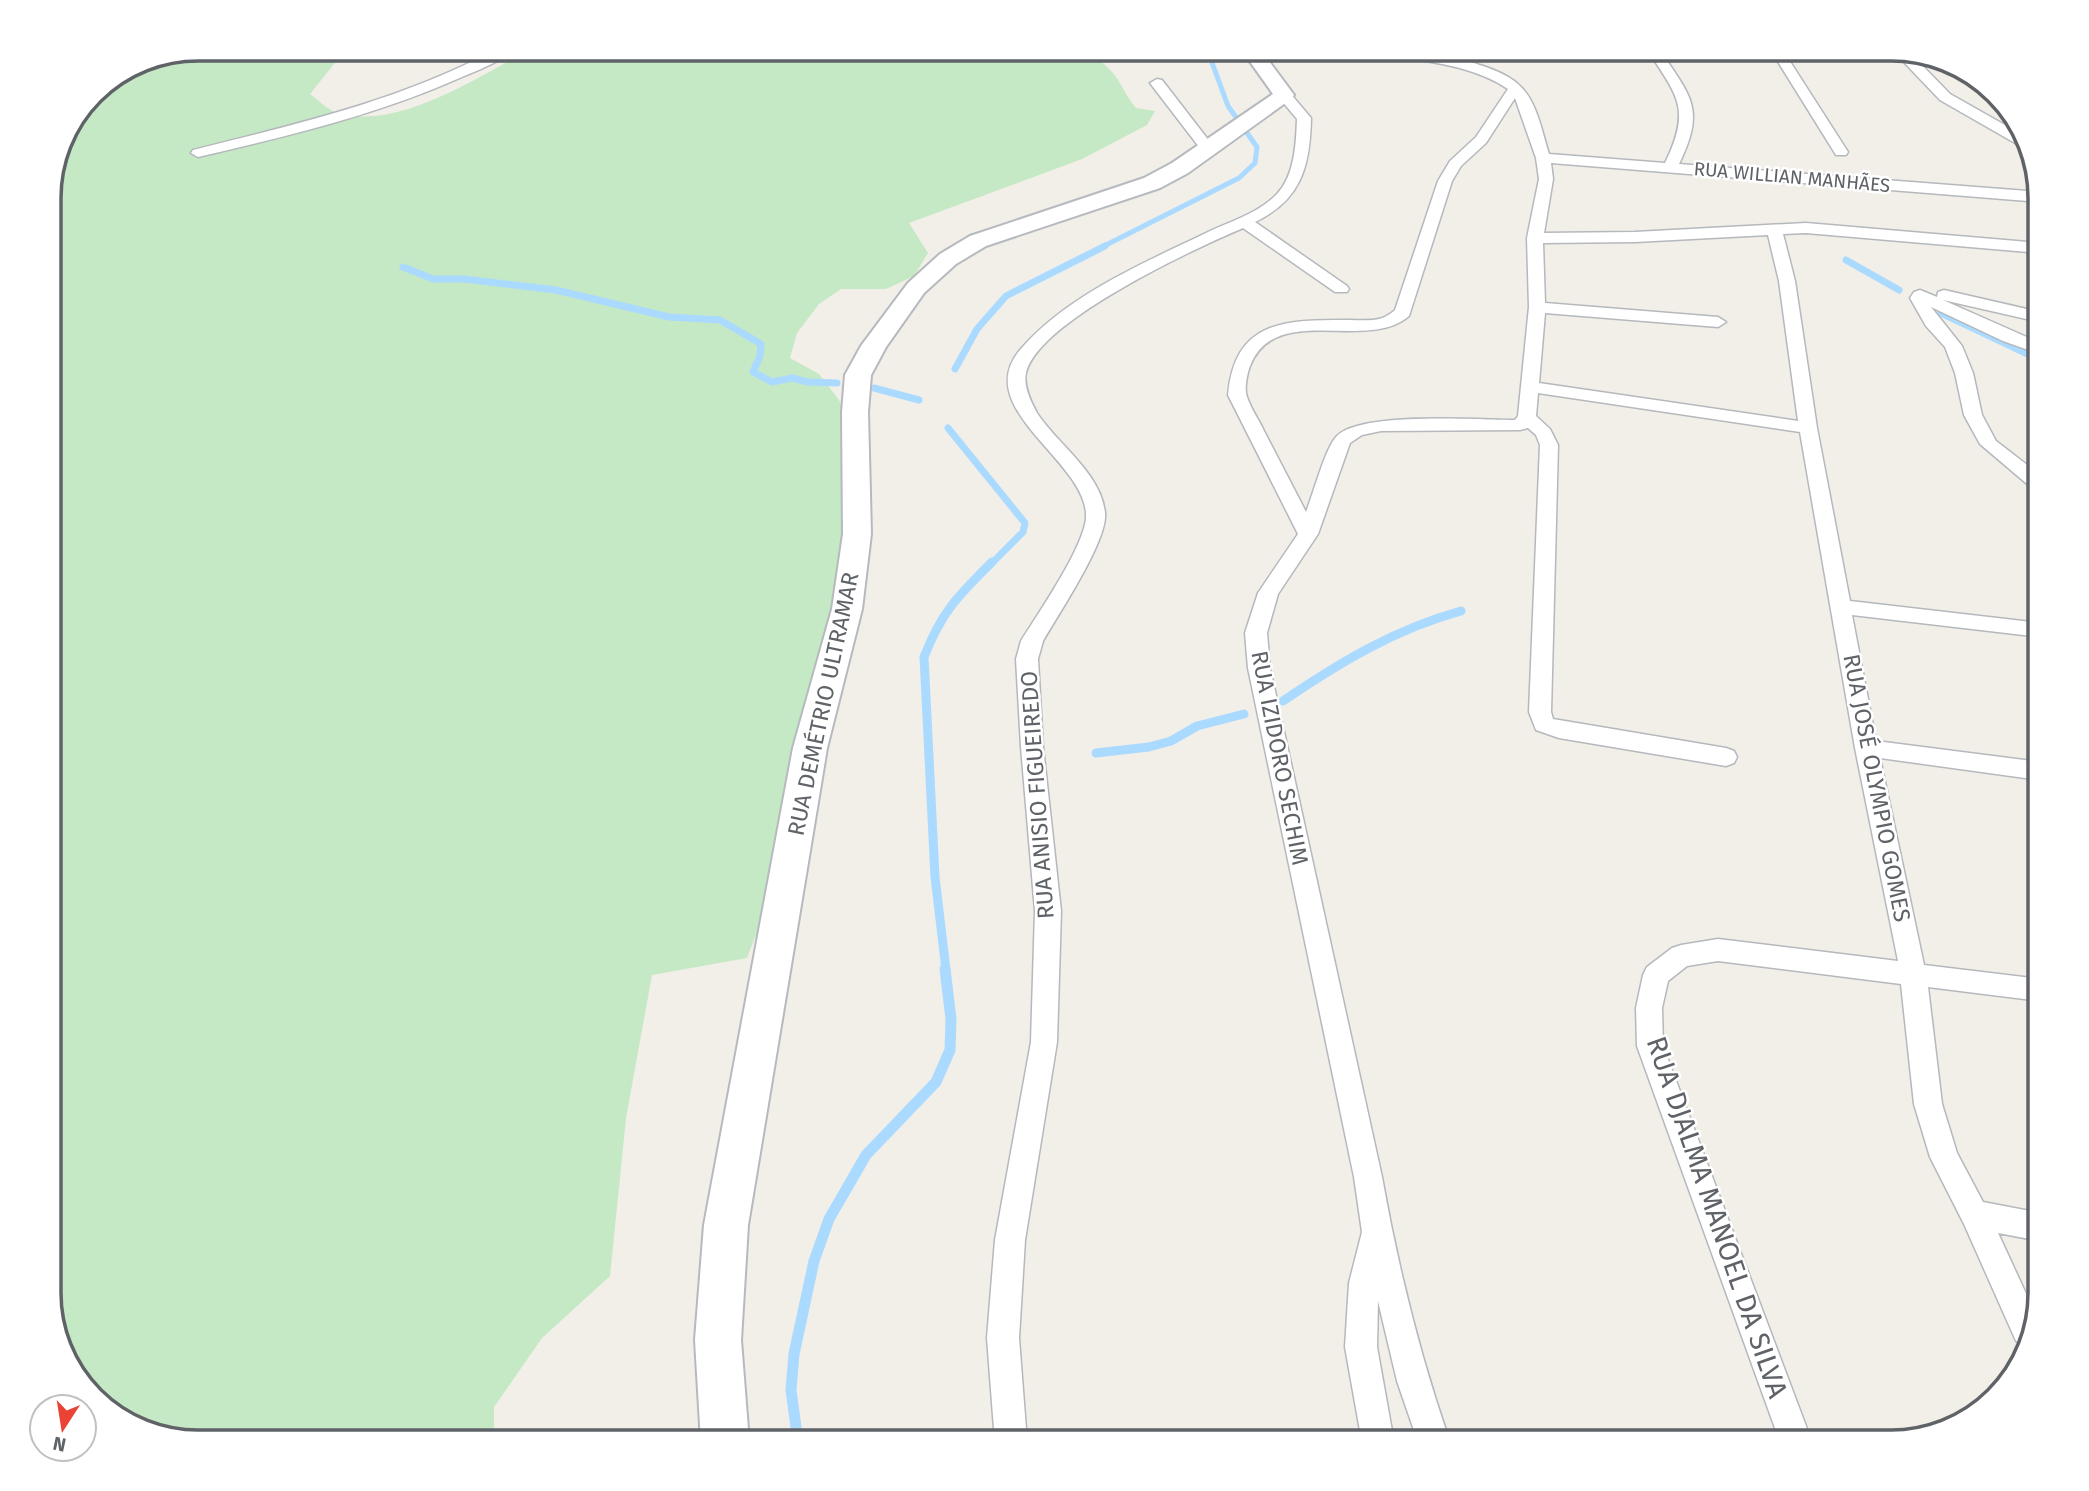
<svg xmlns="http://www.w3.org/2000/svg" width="2089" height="1491" font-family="'Fira Sans',sans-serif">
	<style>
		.green { fill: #c5e8c5 }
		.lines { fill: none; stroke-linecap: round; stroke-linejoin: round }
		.stream-far3 { stroke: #aadaff; stroke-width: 5 }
		.stream-far2 { stroke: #aadaff; stroke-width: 7 }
		.stream-far1 { stroke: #aadaff; stroke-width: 9 }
		.stream { stroke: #aadaff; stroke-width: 11 }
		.street-casing { stroke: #b5b8bc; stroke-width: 3 }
		.secondary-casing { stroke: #b6babf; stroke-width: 4 }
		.street { fill: #fff; fill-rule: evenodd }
		.secondary { fill: #fff; fill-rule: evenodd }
		.labels { text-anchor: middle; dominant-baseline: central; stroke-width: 5; stroke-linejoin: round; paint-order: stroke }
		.far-street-label { font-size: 19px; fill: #5f6368; stroke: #fff }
		.street-label { font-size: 23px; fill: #5f6368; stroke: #fff }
		.near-street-label { font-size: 28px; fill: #5f6368; stroke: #fff }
		.rim { fill: none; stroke: #5f6368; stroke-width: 3.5 }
	</style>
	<rect width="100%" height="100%" fill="#f1efe8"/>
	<path class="green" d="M198 49H346L310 94C318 100 328 110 337 113 397 131 479 77 530 49H1096L1095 58C1120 73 1119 87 1136 108L1155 111 1147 125 1082 159 909 223 928 253 914 276 886 289H841L819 304 797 333 790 358 819 374 839 400 855 435 839 598 797 749 760 924 747 958 652 975 626 1118 610 1276 542 1338 494 1407V1442H198L108 1411 65 1359 49 1302V188L64 133 100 86 141 60Z"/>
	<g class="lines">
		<path class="stream-far3" d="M1102 247 1239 178 1255 163 1257 147 1228 106 1207 49"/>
		<path class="stream-far2" d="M1846 260 1899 290
			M403 267 433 279H464L556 290 669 317 720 320 761 344 760 356 753 372 772 382 792 378 808 382 837 383
			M1941 313 2040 360
			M955 369 977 329 1006 296 1105 246
			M874 388 919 400
			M948 428 1025 523 1023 532 991 564"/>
		<path class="stream-far1" d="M1283 701C1339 663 1395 629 1461 611
			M1096 753 1149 747 1171 741 1197 726 1244 714
			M946 970 935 877 924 657C942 611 958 596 992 562"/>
		<path class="stream" d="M798 1442 791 1390 794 1354 814 1261 829 1219 866 1155 936 1082 950 1050 951 1019 945 969"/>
		<defs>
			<path id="street" d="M497 49H513C501 62 478 70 462 77 377 115 288 136 198 157L191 153 193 150C298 124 401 100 497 49Z
				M1373 49C1409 49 1492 59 1519 85 1537 101 1542 132 1549 154L1665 163C1692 108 1677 96 1647 49H1659C1691 97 1706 108 1679 164L2039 192 2040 202 1551 163 1553 179 1544 233 1635 232 1806 223 2040 243V253L1806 233 1783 234 1795 281 1817 428 1850 601 2040 623V637L1852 615 1876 741 2040 762V780L1880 758 1924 965 2040 979V1001L1928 987 1942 1104 1957 1153 1983 1202 2040 1213V1241L1998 1233 2034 1311 2023 1344 2016 1341 1964 1224 1930 1157 1914 1104 1901 984 1718 961 1687 966 1668 981 1662 1008 1663 1046 1812 1442H1780L1637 1046 1636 1008 1643 975 1647 967 1672 948 1681 945 1718 939 1898 961 1855 748 1800 432 1538 393 1536 416 1550 429 1558 445 1551 712 1553 719 1726 748 1734 751 1737 757 1734 763 1726 766 1559 738 1536 730 1529 712 1540 445 1536 435 1528 428 1520 430 1381 431 1362 435 1350 443 1318 534 1278 594 1267 633 1270 668 1382 1177C1398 1267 1420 1356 1450 1442H1418L1397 1381 1378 1301 1377 1347 1394 1442H1362L1345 1347 1349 1283 1362 1232 1354 1177 1248 668 1245 633 1258 593 1298 534 1228 395C1235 319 1286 320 1349 320 1367 320 1381 323 1395 310L1438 181 1450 161 1476 137 1508 89C1471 64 1422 61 1379 53ZM1515 98 1536 158 1539 179 1527 238 1529 307 1518 416 1515 420C1479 420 1358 411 1336 437 1325 449 1313 495 1306 512 1292 485 1278 458 1264 431 1259 420 1251 409 1247 397 1244 389 1247 374 1250 366 1276 301 1366 353 1409 316L1452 181 1461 166 1486 143ZM1768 235 1779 281 1798 421 1539 383 1545 313 1718 327 1726 322 1718 317 1545 303 1543 243 1635 242Z
				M1770 49H1782L1848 152 1846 155H1836Z
				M1898 51 1914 57 1950 94 2026 137 2028 148 2022 147 1940 100 1898 56Z
				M1157 79 1162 80 1213 146 1215 149 1213 152H1203L1150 83Z
				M1284 91 1289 92 1311 118C1310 167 1301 200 1255 222L1347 286 1349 289 1347 292H1335L1243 228C1194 249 1038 321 1026 373 1023 386 1031 402 1037 413 1058 445 1101 473 1105 513 1108 540 1058 615 1043 641L1038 659 1043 747 1061 911 1057 1042 1025 1240 1019 1338 1027 1442H995L987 1338 995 1240 1031 1042 1035 911 1021 747 1016 659 1021 641C1037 615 1088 542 1086 514 1084 460 971 408 1020 350 1067 295 1144 263 1208 232 1231 221 1259 213 1277 194 1295 175 1296 143 1297 119L1277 95Z
				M1920 290 1937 297 1938 292 1944 290 2040 312V322L1943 300 2040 343V354L2003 341 1931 307 1962 346 1973 373 1982 415 1996 441 2040 475V491L2033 489 1980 444 1964 415 1955 373 1945 347 1926 326 1910 298 1914 292Z"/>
			<path id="secondary" d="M1241 49H1260L1294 95 1291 99 1188 173 1160 188 986 246 956 264 924 293 886 347 871 375 868 412 871 534 862 609 827 748 748 1225 741 1340 749 1442H701L695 1340 704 1225 793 748 832 609 843 534 842 412 845 375 861 346 908 283 940 254 970 236 1144 178 1172 163 1273 94Z"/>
		</defs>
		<use href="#street" class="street-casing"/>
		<use href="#secondary" class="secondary-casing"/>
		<use href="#street" class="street"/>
		<use href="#secondary" class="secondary"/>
	</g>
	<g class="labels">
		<g class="far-street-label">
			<text transform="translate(1792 177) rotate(5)">RUA WILLIAN MANHÃES</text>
		</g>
		<g class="street-label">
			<text transform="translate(823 704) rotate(-78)">RUA DEMÉTRIO ULTRAMAR</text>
			<text transform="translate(1280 758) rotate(79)">RUA IZIDORO SECHIM</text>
			<text transform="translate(1877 788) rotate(79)">RUA JOSÉ OLYMPIO GOMES</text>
			<text transform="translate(1037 795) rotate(-94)">RUA ANISIO FIGUEIREDO</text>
		</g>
		<g class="near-street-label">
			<text transform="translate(1717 1217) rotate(71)">RUA DJALMA MANOEL DA SILVA</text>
		</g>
	</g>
	<path d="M0 0H2089V1491H0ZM198 61H1891A137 137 0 0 1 2028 198V1293A137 137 0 0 1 1891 1430H198A137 137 0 0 1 61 1293V198A137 137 0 0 1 198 61Z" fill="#fff" fill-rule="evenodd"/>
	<path class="rim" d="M198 61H1891A137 137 0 0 1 2028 198V1293A137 137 0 0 1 1891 1430H198A137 137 0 0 1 61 1293V198A137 137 0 0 1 198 61Z"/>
	<g transform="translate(63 1428) rotate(192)"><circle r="33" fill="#ffffff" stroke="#bfc1c3" stroke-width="2"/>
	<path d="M0-5L12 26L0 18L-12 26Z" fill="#ea4335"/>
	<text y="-10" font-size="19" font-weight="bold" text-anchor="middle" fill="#5f6368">N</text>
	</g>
</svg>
